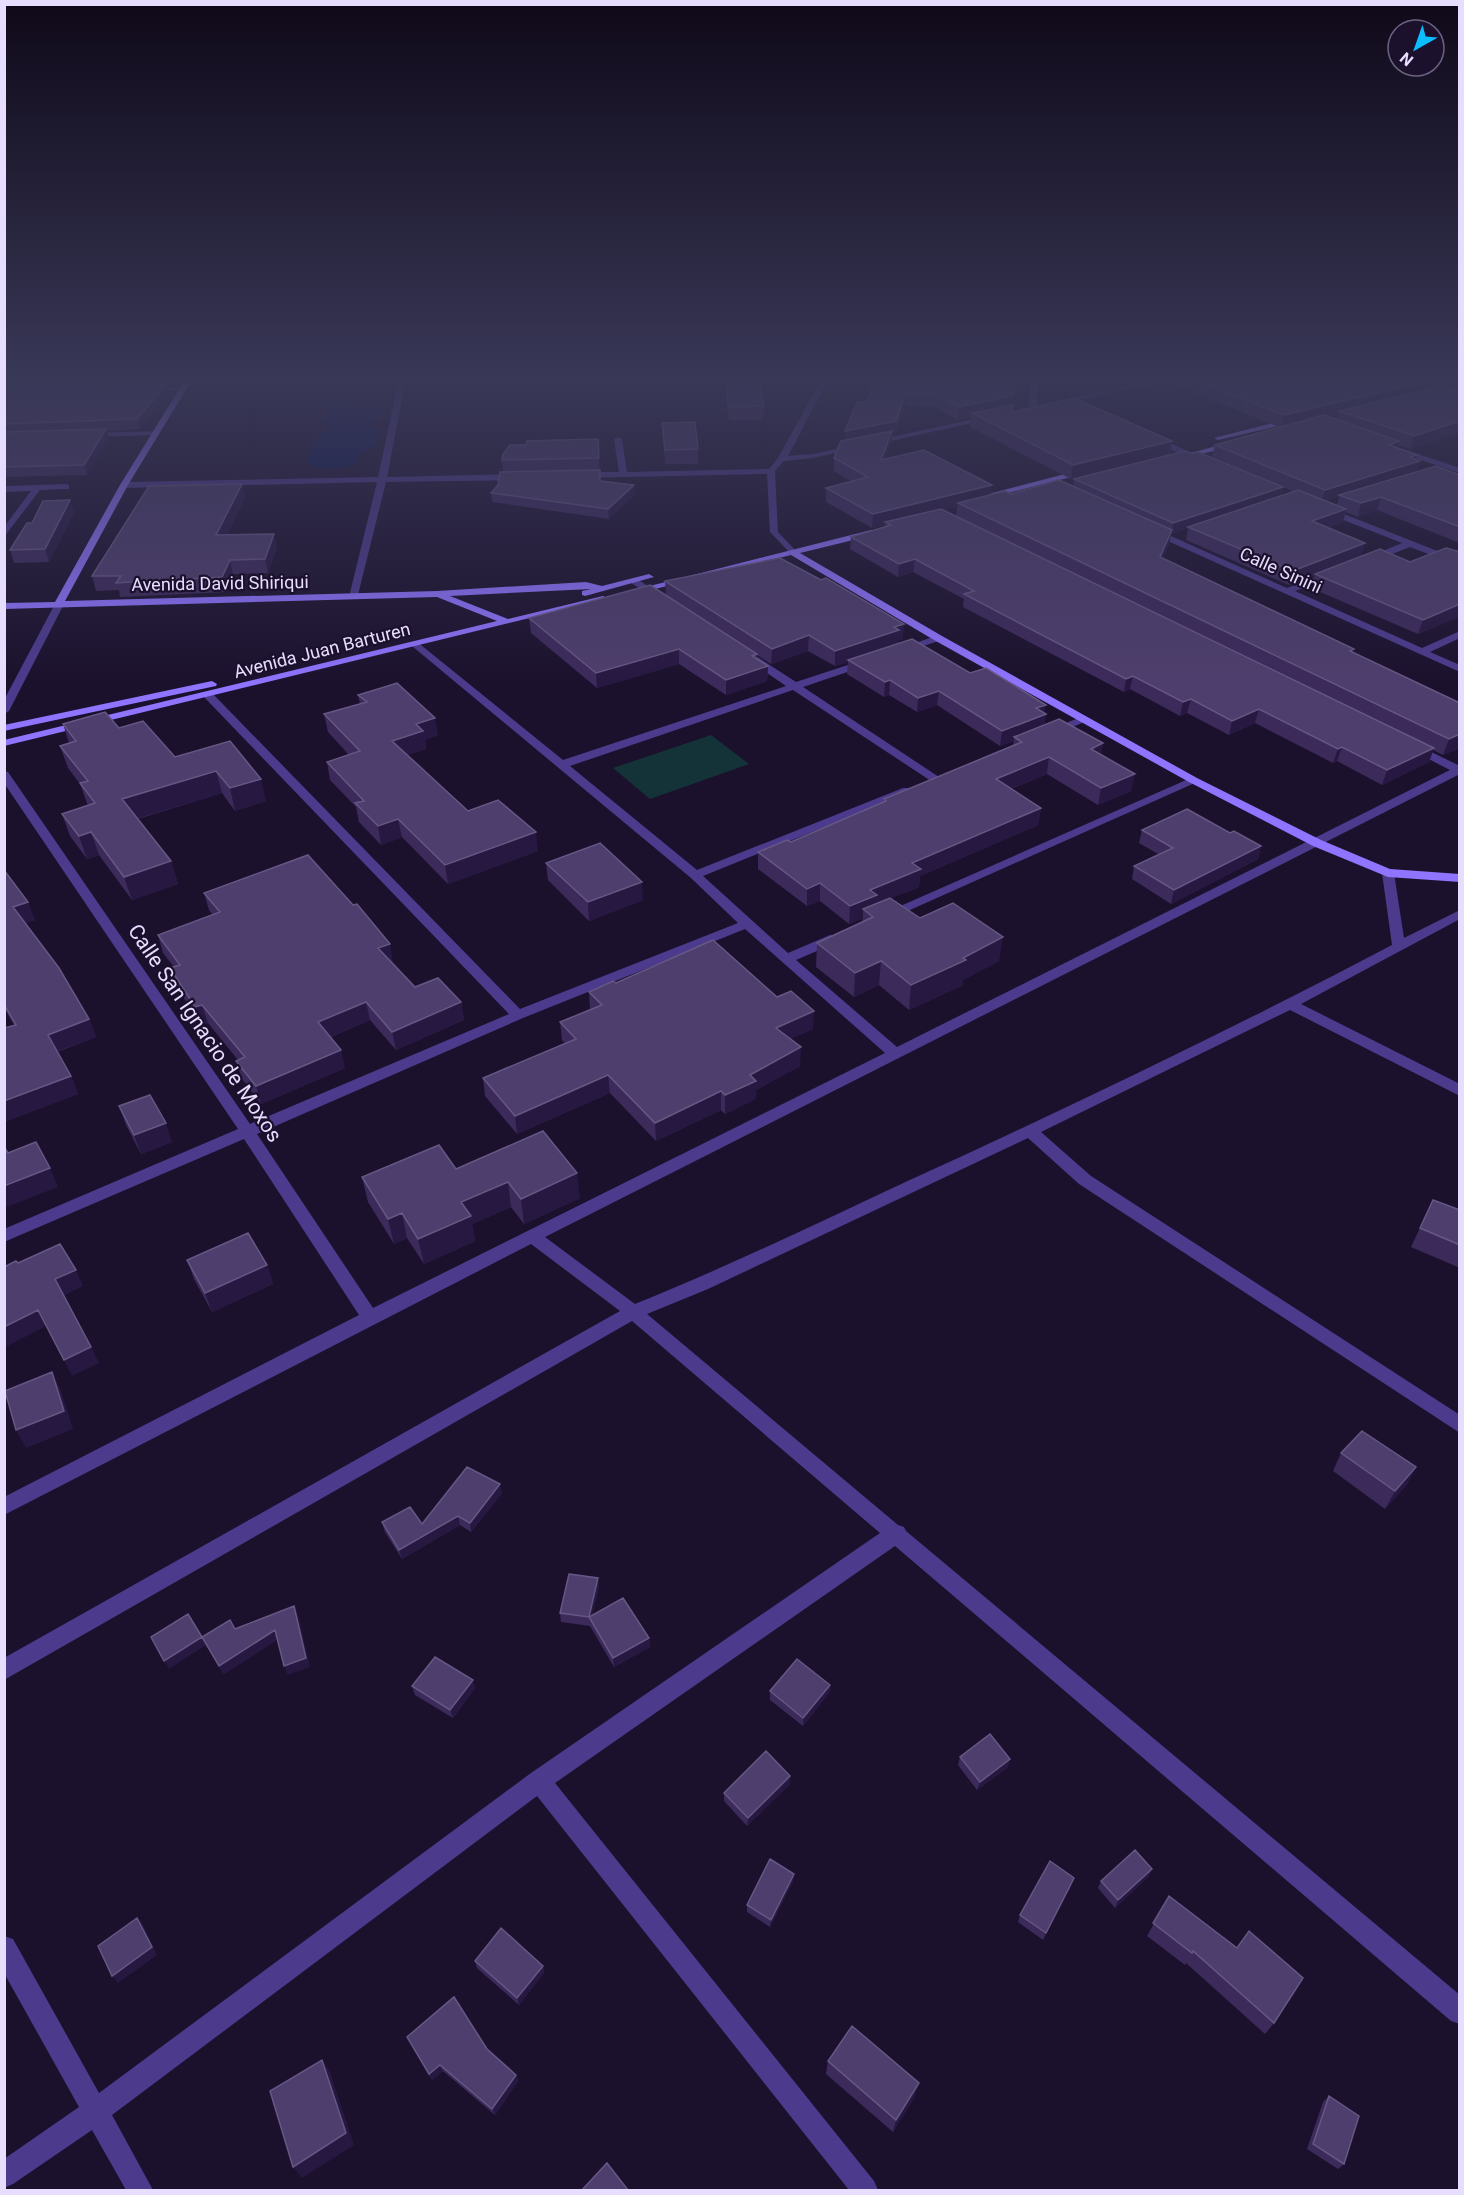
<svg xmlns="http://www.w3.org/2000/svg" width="1464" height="2195" font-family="Roboto,sans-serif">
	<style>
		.green { fill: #143338 }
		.water { fill: #0a174e }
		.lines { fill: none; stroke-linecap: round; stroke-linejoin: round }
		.lane { fill: #4c3b8d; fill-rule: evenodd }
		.street { fill: #4c3b8d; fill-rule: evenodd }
		.secondary { fill: #8f74ff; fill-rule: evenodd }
		.wall { fill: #3c2a5b; fill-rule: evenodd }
		.shaded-wall { fill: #271841 }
		.building { fill: #4e3e6d; stroke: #665784; stroke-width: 1.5 }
		.labels { text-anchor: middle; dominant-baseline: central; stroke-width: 4.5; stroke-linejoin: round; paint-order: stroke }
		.far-street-label { font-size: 18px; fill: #e7ddff; stroke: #1b112d }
		.street-label { font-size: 21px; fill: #e7ddff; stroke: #1b112d }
	</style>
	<rect width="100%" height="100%" fill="#1b112d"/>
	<path class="green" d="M711 735 749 764 650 799 613 768Z"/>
	<path class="water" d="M341 400 346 401 345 408 382 405 379 420 368 425 379 430 375 447 362 451 355 464C341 469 320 471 307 462L313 443 326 431 329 424 321 420 329 412 322 406 327 401Z"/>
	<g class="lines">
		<path class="lane" d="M66 484 69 485V489L40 490 4 537V527L31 491 4 492V486Z"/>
		<path class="street" d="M399 378H406L387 477 520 474 524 477 520 480 386 482 357 599 349 597 377 482 124 488 120 485 124 482 378 477Z
			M822 378H829L788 456 813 454 1029 407 1031 378H1038L1037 405 1166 378H1178L813 458 784 461 775 471 778 532 797 552 792 555 770 532 767 474 580 478 576 475 580 472H619L614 439 618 437 622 439 627 472 769 469 778 458Z
			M148 387H183L187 389 183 391H145Z
			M159 431 160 433 156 435 88 437 84 435 88 433Z
			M1151 437H1157L1205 459 1198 461 1151 441Z
			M1397 447 1460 468V473L1394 451 1393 449Z
			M1323 508H1329L1460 560V566L1410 547 1372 562H1366V558L1402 543 1323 512Z
			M1153 528 1287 588 1327 573H1333V577L1295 591 1422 648 1460 631V638L1430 652 1460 665V672L1150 533 1149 531Z
			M634 578 637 579 665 597 657 599 631 583V579Z
			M56 602 64 604 9 711 4 714V700Z
			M938 635 943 638 942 640 901 653 896 650Z
			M416 641 563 760 786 686 748 660V656H756L796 682 863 660H871V664L803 687 939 777V781H931L793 690 570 766 697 870 903 788H911V792L703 876 788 953 830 935H840L842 938 840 941 796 960 897 1047 1450 770 1409 749V745H1417L1460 766V774L545 1237 635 1304C729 1266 820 1222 912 1179 1074 1105 1234 1028 1392 945L1382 873 1384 870H1392L1394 873 1404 938 1460 910V919L1301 1004 1460 1084V1096L1290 1010 1041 1132 1091 1176 1460 1415V1433L1079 1184 1028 1138 708 1289 647 1314 898 1525 904 1527 906 1531 1460 1995V2024L1451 2021 895 1546 555 1783 874 2181 878 2190H849L537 1796 112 2115 153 2190H126L92 2130 13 2184 4 2188V2159L79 2107 4 1973V1936L13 1939 99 2093 531 1773 880 1533 632 1321 4 1680V1658L620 1311 531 1244 4 1515V1497L359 1315 244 1139 4 1242V1229L238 1129 4 783V771L8 772 250 1124 509 1014 204 697V693H212L520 1009 738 923 691 878 412 646 411 644ZM745 929 885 1053 373 1308 257 1134 523 1018Z
			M1083 716 1087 717V721L1055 734 1051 735 1045 732Z
			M1193 777 1199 780 1197 782 892 918 887 919 880 915Z"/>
		<path class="secondary" d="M186 378H193L128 485 65 601 437 591 586 582 602 586 649 574 654 577 585 596 582 595V591L591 589 450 596 508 619 603 596 608 599 4 746V740L497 621 437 597 4 609V603L55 602 120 485Z
			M1293 418H1296V422L1218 440 1214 438Z
			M1232 442 1236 444 1235 446 1171 461 1167 459Z
			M1084 469 1088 471 1087 473 973 502 969 499Z
			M871 530 875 533 874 535 800 553 942 636 1197 778 1321 840 1390 869 1460 874V882L1388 877 1313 846 1189 782 934 640 791 555 635 594 630 591Z
			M212 681 217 684 216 686 4 731V725Z"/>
	</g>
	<path class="wall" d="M4 378H157L154 384H167L169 394 139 429 107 431 109 439 87 475 4 477Z
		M242 378H279L278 380 243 381Z
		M725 378 764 406 763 420H729L725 388Z
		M876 378H1016L1012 413 1170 455 1192 454 1283 487 1281 496 1295 492 1212 457 1215 445 1279 427 1181 387 1183 378H1460V434L1456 433 1410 449 1398 445 1397 448 1417 455 1416 460 1417 472 1460 475V543L1377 510 1358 517 1346 512 1343 522 1327 528 1365 543 1361 556 1410 562 1457 551 1460 544V616L1418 634 1311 588 1315 575 1289 585 1186 540 1188 528 1171 534 1169 544 1163 558 1353 653 1460 703V748L1443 755 1433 750 1429 762 1382 785 1337 761 1333 763 1255 723 1229 735 1187 713 1180 716 1130 689 1124 692 963 607 964 599 913 572 898 577 850 549 851 537 885 527V525L872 528 826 502V488L852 482 834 471V458L867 402ZM1459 384 1457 390 1447 387ZM906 405 934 407 958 420 971 417 970 427 1071 479 1162 457 1074 479 1073 487 1011 494 991 495 885 459 891 444 892 435 895 434ZM1338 413 1337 419 1328 416ZM1339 497 1337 505 1326 501ZM957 507 956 516 944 510Z
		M662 423 698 449V464H665Z
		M598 439 600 481 634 495 609 519 492 502 491 493 498 485 503 472 502 460 526 445Z
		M242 484 245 498 227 535 277 548 268 573 233 574 226 592 120 597 119 590 96 591 92 576Z
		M70 500 74 513 49 562 14 563 10 550 32 523Z
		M665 581 903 639 899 640 898 643 970 673 1046 714 1044 725 1103 743 1101 754 1131 791 1098 805 1047 774 1011 789 1041 808 1038 825 920 876 919 887 891 898 920 918 999 961 963 980V985L909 1010 879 985 854 997 816 967 817 943 862 922 863 918 849 924 820 901 807 906 758 869V852L791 842 884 802V799L1013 745 1014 741 1000 746 937 705 917 712 889 695 884 697 847 674 848 662 835 666 808 651 771 664 757 655V659L768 666 767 681 726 695 679 664 597 688 531 633 529 618 666 595Z
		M358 695 438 735 425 740 426 749 407 755 468 811 538 851 448 884 402 837 381 845 359 822 356 807 330 780 327 762 349 755 328 732 324 714 360 704Z
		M63 724 119 728 175 757 230 741 266 801 235 811 222 793 138 819 171 861 178 884 132 900 99 855 87 859 70 836 62 814 88 806 80 784 68 768 60 746 69 743Z
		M1142 830 1230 833 1261 846 1258 859 1171 904 1132 879 1134 866 1158 854 1139 843Z
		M546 863 643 900 589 921 548 880Z
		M4 870 35 920 25 923 89 1019 96 1037 57 1052 71 1076 78 1094 4 1122V1028L14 1025 4 1008Z
		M204 893 393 962 392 963 415 987 461 1002 464 1020 396 1050 370 1020 331 1037 345 1068 261 1104 242 1079 236 1061 238 1060 208 1023 201 1025 176 986 170 968 174 967 163 953 158 935 213 915 209 910Z
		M616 983 813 1029 790 1039 800 1066 756 1090 755 1099 725 1114 721 1110 656 1141 610 1093 517 1134 485 1096 483 1078 565 1043 562 1040 560 1022 590 1009 589 992Z
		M119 1106 172 1142 141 1154 126 1125Z
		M456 1169 580 1198 524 1224 511 1207 472 1224 475 1241 424 1264 407 1238 394 1244 368 1202 362 1177Z
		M1433 1200 1460 1210V1268L1411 1247Z
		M187 1260 267 1265 273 1284 212 1312 194 1279Z
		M1341 1453 1416 1467 1406 1486 1385 1509 1333 1471Z
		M502 1493 471 1532 460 1525 402 1559 385 1532 382 1522 422 1524Z
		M599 1587 592 1615 649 1638 650 1647 614 1667 590 1626 561 1622 560 1613Z
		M830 1685 829 1693 803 1726 770 1700V1691Z
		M412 1686 475 1688 453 1718 415 1695Z
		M960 1757 1008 1767 977 1790 958 1765Z
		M790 1776V1784L747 1826 724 1801V1793Z
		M1152 1869 1148 1877 1115 1908 1098 1888 1101 1881Z
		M794 1874 793 1881 770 1927 747 1912V1905Z
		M1071 1886 1043 1940 1018 1922 1020 1915Z
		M1169 1896 1274 2023 1265 2034 1186 1963 1185 1965 1147 1936Z
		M475 1961 543 1966 544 1973 519 2005 477 1968Z
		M407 2037 487 2049 516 2075 518 2081 495 2115 443 2071 432 2080Z
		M828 2061 915 2096 893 2132 826 2074Z
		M1329 2096 1344 2164 1338 2169 1307 2149 1323 2102Z"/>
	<path class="shaded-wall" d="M151 378H157L153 385Z
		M1440 378H1460V381L1459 384 1343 412 1339 411 1338 413 1281 428 1284 415Z
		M167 384 169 394 139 429 137 419Z
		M906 392V405L895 434 892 435 891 444 880 473 881 460 844 445 845 431Z
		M1014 395 1013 408 972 413 971 417 958 420 959 407Z
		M1460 421 1456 433 1410 449 1414 436Z
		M106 429 109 439 87 475 84 465Z
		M1172 441 1170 455 1071 479 1073 465Z
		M1399 441 1396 453 1389 445Z
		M1417 455 1415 463 1420 461 1416 474 1339 495V497L1321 503 1325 490Z
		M242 484 245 498 220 550 216 535Z
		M634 485V495L609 519 608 509Z
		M992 485 991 499 958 503 957 507 888 524 885 522V525L872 528 873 514Z
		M1283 487 1281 498 1188 527V528L1171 534 1169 544 1157 572 1160 557 1172 530 1173 523Z
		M1381 497 1377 510 1358 517 1361 503Z
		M70 500 74 513 49 562 45 549Z
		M1346 509 1343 522 1308 534 1312 521Z
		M274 534 277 548 268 573 265 559Z
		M1365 543 1361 557 1289 585 1293 571Z
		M915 559 913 572 898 577 899 564Z
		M230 560 233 574 226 592 222 577Z
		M1460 604V616L1418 634 1423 620Z
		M904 624 903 639 899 640 898 645 848 660V662L835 666V651Z
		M809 635 808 651 771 664 772 649Z
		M679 649V664L597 688 596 673Z
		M768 666 767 681 726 695V680Z
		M1133 676 1130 689 1124 692 1126 679Z
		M890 680 889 695 884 697 885 682Z
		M939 691 937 705 917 712 918 698Z
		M1191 699 1187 713 1180 716 1183 702Z
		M1046 705 1044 715 1046 714 1044 729 1014 737V741L1000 746 1002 731 1036 708Z
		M1259 709 1255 723 1229 735 1232 721Z
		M435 718 438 735 425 740 426 749 395 759 392 741 416 724Z
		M1460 734V748L1443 755 1449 739Z
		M1103 743 1100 760 1091 749Z
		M1342 747 1337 761 1333 763 1338 749Z
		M1434 748 1429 762 1382 785 1387 770Z
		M1049 757 1047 774 993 796 996 779Z
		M216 771 222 793 129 821 122 799Z
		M1135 774 1131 791 1098 805 1101 788Z
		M261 779 266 801 235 811 230 788Z
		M1041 808 1038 825 920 876 919 887 863 909V918L849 924 850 906 870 890 912 863Z
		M398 819 402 837 381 845 378 826Z
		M91 832 99 855 87 859 79 836Z
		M536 832 538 851 448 884 445 865Z
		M1261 846 1258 859 1171 904 1174 890Z
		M171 861 178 884 132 900 124 877Z
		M642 882 643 900 589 921 588 902Z
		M820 883V901L807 906V889Z
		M28 902 35 920 20 925 13 907Z
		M1003 937 999 961 963 980V985L909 1010 911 985Z
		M390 944 393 962 382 966 378 948Z
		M881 961 879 985 854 997 855 973Z
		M366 1002 370 1020 323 1040 318 1022Z
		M461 1002 464 1020 396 1050 392 1032Z
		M202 1005 208 1023 201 1025 195 1007Z
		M814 1011 813 1029 775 1046 776 1028Z
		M89 1019 96 1037 55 1052 48 1035Z
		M801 1047 800 1066 756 1090 755 1099 725 1114V1095L750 1075Z
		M341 1050 345 1068 261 1104 256 1086Z
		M608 1075 610 1093 517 1134 515 1116Z
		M71 1076 78 1094 4 1122V1101Z
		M721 1091V1110L656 1141 655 1123Z
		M166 1123 172 1142 141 1154 134 1135Z
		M50 1168 58 1187 4 1208V1186Z
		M577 1173 580 1198 524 1224 521 1199Z
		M508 1182 511 1207 472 1224 475 1241 424 1264 418 1239 461 1202Z
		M402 1213 407 1238 394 1244 388 1219Z
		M267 1265 273 1284 212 1312 205 1293Z
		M76 1270 83 1286 63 1296 55 1279Z
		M38 1310 46 1326 4 1348V1327Z
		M91 1347 99 1363 72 1376 64 1360Z
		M52 1372 61 1391 73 1429 26 1448 16 1430Z
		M1416 1467 1406 1486 1385 1509 1395 1491Z
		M500 1484 502 1493 471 1532 470 1523Z
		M458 1516 460 1525 402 1559 399 1550Z
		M598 1578 599 1587 591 1621 589 1617Z
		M294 1606 298 1615 310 1667 287 1675 284 1666Z
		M275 1630 279 1639 223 1675 219 1666Z
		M202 1637 206 1645 169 1669 164 1661Z
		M649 1638 650 1647 614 1667 613 1658Z
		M473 1680 475 1688 453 1718 450 1710Z
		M830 1685 829 1693 803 1726V1718Z
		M1010 1759 1008 1767 977 1790 980 1782Z
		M790 1776V1784L747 1826 748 1818Z
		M1152 1869 1148 1877 1115 1908 1118 1900Z
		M794 1874 793 1881 770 1927 771 1920Z
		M1074 1878 1071 1886 1043 1940 1046 1933Z
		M137 1918 143 1925 157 1955 118 1983 112 1976Z
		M543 1966 544 1973 519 2005 517 1998Z
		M322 2060 330 2072 354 2145 302 2178 293 2167Z
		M440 2065 443 2071 432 2080 429 2074Z
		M516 2075 518 2081 495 2115 492 2109Z
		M919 2083 915 2096 893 2132 896 2120Z"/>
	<path class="building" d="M4 378H85L4 380Z
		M725 378H758L764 406 729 407Z
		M876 378H1016L1014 395 959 407 935 394 906 392 896 421 845 431 857 402H867Z
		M1188 378H1440L1284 415Z
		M167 384 137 419 4 424V387Z
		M1442 386 1460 390V421L1414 436 1339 411Z
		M1074 398 1172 441 1073 465 972 413 1013 405 1012 413Z
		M1324 415 1399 441 1389 445 1417 455 1410 457 1420 461 1325 490 1215 445Z
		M695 422 698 449 665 450 662 423Z
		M106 429 84 465 4 467V432Z
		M892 431 881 460 924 450 992 485 873 514 826 488 868 477 834 458 841 441Z
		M598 439 599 458 502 460 503 454 510 445H526L527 441Z
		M1185 451 1192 454 1198 452 1283 487 1173 523 1074 479Z
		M1436 466 1460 475V527L1381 497 1361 503 1339 495Z
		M600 470V481L634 485 608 509 491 493 498 485 500 472Z
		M1059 480 1172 530 1160 557 1354 649 1350 651 1460 703V734L1449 739 958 503 1005 491 1011 494Z
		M242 484 216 535 274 534 265 559 230 560 222 577 116 583 121 576H92L149 486Z
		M1298 490 1346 509 1312 521 1365 543 1293 571 1188 527Z
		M70 500 45 549 10 550 27 523H32L43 501Z
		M941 509 1434 748 1387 770 1342 747 1338 749 1259 709 1232 721 1191 699 1183 702 1133 676 1126 679 964 594 974 591 915 559 899 564 851 537 891 525 885 522Z
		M1446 548 1460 552V604L1423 620 1315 574 1380 549 1410 562Z
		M780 558 821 580 826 578 904 624 894 627 899 630 835 651 809 635 772 649 665 581Z
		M650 585 757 654 752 656 768 666 726 680 679 649 596 673 529 618Z
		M912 639 970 673 986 668 1046 705 1036 708 1046 714 1002 731 939 691 918 698 890 680 885 682 848 660Z
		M397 683 435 718 416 724 423 731 392 741 468 811 498 800 536 832 445 865 398 819 378 826 355 803 364 801 327 762 360 751 324 714 367 702 358 695Z
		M105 712 119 728 143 721 175 757 230 741 261 779 230 788 216 771 122 799 171 861 124 877 91 832 79 836 62 814 95 803 80 783 88 781 60 746 76 741 63 724Z
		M1059 719 1103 743 1091 749 1135 774 1101 788 1049 757 996 779 1041 808 912 863 921 869 870 890 877 895 850 906 820 883 807 889 758 852 787 840 791 842 886 801 884 799 1022 742 1014 737Z
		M1187 809 1230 833 1234 831 1261 846 1174 890 1134 866 1173 848 1142 830Z
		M600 843 642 882 588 902 546 863Z
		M308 855 353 905 357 904 390 944 378 948 415 987 438 978 461 1002 392 1032 366 1002 318 1022 341 1050 256 1086 236 1061 245 1057 202 1005 195 1007 170 968 180 965 158 935 220 912 204 893Z
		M4 870 28 902 13 907 59 968 89 1019 48 1035 71 1076 4 1101V1028L16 1025 4 1004Z
		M890 898 920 918 953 903 1003 937 963 958 966 960 911 985 881 961 855 973 817 943 873 917 863 909Z
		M713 940 777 997 791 991 814 1011 776 1028 801 1047 750 1075 756 1081 725 1095 721 1091 655 1123 608 1075 515 1116 483 1078 576 1039 560 1022 602 1005 589 992 613 981 616 983Z
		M150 1095 166 1123 134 1135 119 1106Z
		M543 1131 577 1173 521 1199 508 1182 461 1202 471 1216 418 1239 402 1213 388 1219 362 1177 439 1145 456 1169Z
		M36 1142 50 1168 4 1186V1146L8 1153Z
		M1433 1200 1460 1210V1245L1420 1228Z
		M248 1233 267 1265 205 1293 187 1260Z
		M60 1244 76 1270 55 1279 91 1347 64 1360 38 1310 4 1327V1267L16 1261 18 1263Z
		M52 1372 64 1411 16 1430 5 1391Z
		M1362 1431 1416 1467 1395 1491 1341 1453Z
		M467 1467 500 1484 470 1523 458 1516 399 1550 382 1522 410 1507 422 1524Z
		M569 1574 598 1578 589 1617 560 1613Z
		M623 1598 649 1638 613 1658 589 1617Z
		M294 1606 306 1658 284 1666 275 1630 219 1666 202 1637 230 1620 235 1629Z
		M188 1614 202 1637 164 1661 151 1637Z
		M435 1657 473 1680 450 1710 412 1686Z
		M797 1659 830 1685 803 1718 770 1691Z
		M990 1734 1010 1759 980 1782 960 1757Z
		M766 1751 790 1776 748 1818 724 1793Z
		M1135 1850 1152 1869 1118 1900 1101 1881Z
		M770 1859 794 1874 771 1920 747 1905Z
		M1050 1861 1074 1878 1046 1933 1020 1915Z
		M1169 1896 1237 1948 1249 1931 1303 1978 1274 2023 1193 1951 1192 1953 1153 1923Z
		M137 1918 152 1947 112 1976 98 1946Z
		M501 1928 543 1966 517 1998 475 1961Z
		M454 1997 487 2049 516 2075 492 2109 440 2065 429 2074 407 2037Z
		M852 2026 919 2083 896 2120 828 2061Z
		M322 2060 346 2133 293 2167 270 2091Z
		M1329 2096 1359 2116 1344 2164 1313 2144Z
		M607 2163 628 2190H582Z"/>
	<linearGradient id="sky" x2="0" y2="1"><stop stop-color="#0f0919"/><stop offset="0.55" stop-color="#393857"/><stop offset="1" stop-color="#393857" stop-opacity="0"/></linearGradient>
	<rect width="1464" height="685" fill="url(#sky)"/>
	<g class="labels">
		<g class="far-street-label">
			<text transform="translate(1281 570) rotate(24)">Calle Sinini</text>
			<text transform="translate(220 583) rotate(-1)">Avenida David Shiriqui</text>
			<text transform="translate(322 650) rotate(-14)">Avenida Juan Barturen</text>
		</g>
		<g class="street-label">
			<text transform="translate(205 1033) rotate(56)">Calle San Ignacio de Moxos</text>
		</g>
	</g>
	<rect width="1464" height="2195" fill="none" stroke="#e7ddff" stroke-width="12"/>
	<g transform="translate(1416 48) rotate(220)"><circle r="28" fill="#1b112d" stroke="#6d6381" stroke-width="1.5"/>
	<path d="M0-4.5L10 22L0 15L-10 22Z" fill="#09bdff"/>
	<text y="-9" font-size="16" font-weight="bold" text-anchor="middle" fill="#e7ddff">N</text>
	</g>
</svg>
